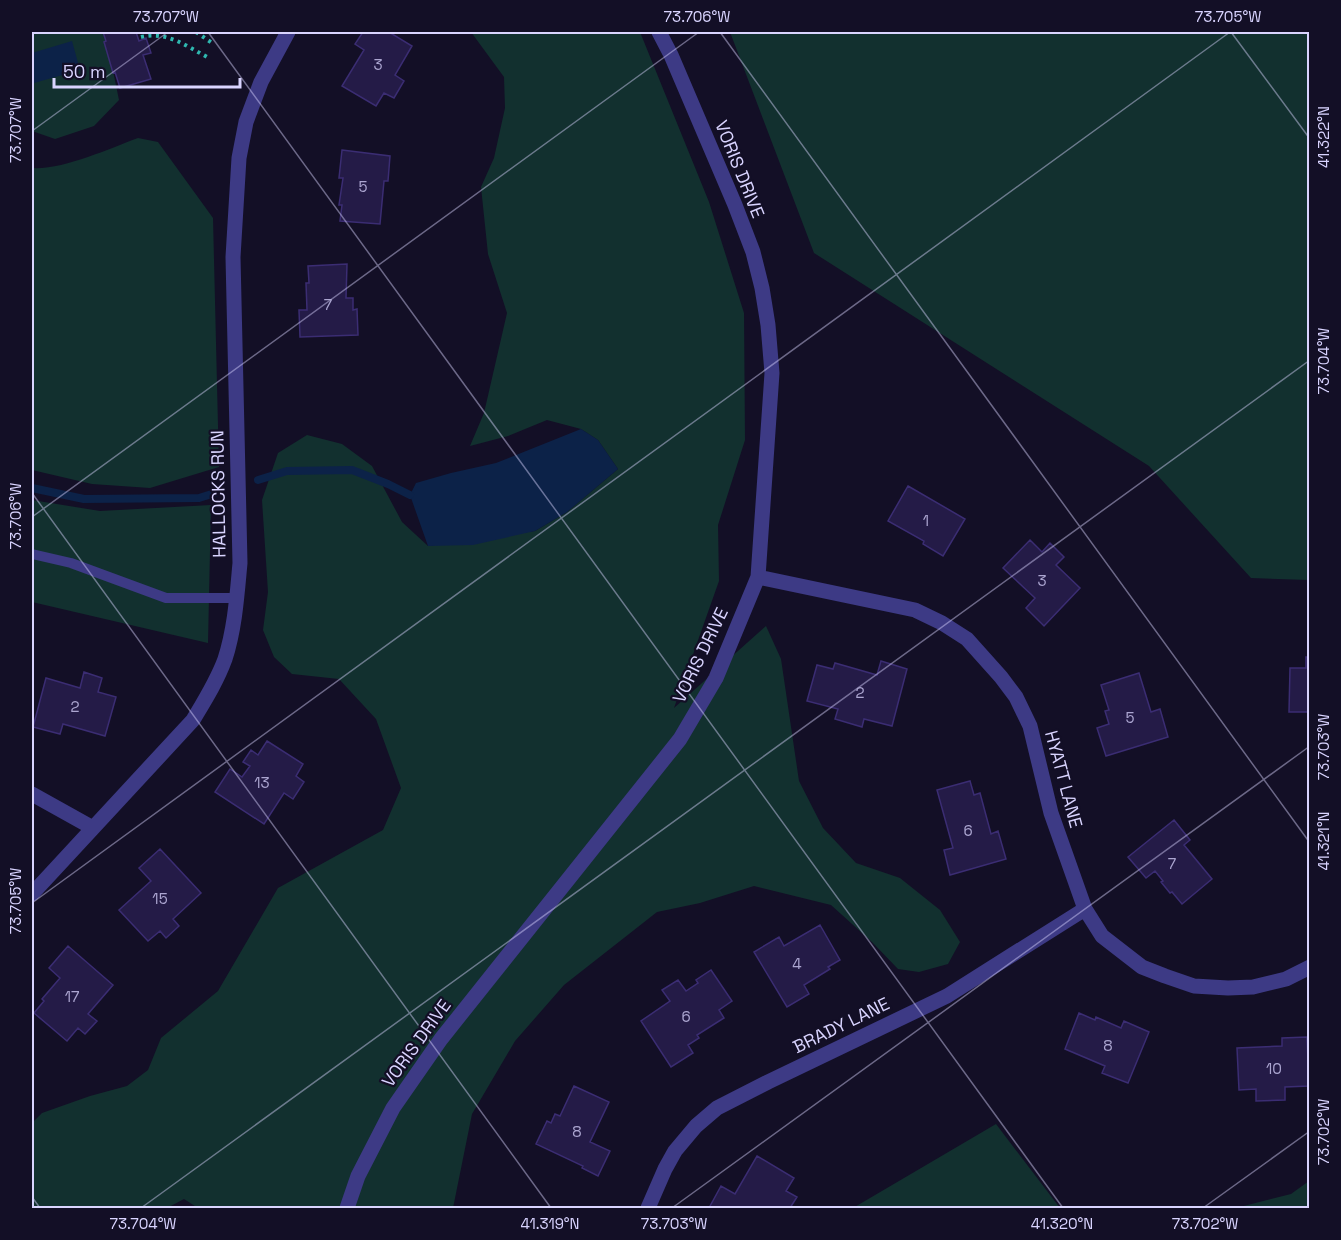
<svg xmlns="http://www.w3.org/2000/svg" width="1341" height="1240" font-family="'Space Grotesk',sans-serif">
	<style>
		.green { fill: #12302f }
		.water { fill: #0c2248 }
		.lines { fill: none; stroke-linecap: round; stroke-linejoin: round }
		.stream { stroke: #0c2248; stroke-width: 8 }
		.building { fill: #241b47; stroke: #3b2d73; stroke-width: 1.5 }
		.path { stroke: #2fb8b0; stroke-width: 4; stroke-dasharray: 3 4.5; stroke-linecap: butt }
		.service { stroke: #3d3a85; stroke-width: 10 }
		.minor { stroke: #3d3a85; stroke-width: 15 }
		.ticks { fill: none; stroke: #d9d4ff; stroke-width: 1.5; stroke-opacity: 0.45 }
		.labels { text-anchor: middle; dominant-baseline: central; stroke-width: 4.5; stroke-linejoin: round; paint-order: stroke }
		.number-label { font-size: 15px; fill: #aca6d1 }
		.street-label { font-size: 18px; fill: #d9d4ff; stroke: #130f26 }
		.neatline { fill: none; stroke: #d9d4ff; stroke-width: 2 }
		.ticks-label { font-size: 15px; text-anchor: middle; fill: #d9d4ff }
	</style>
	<rect width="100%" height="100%" fill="#130f26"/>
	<path class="green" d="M32 32H105L119 100 94 126 55 139 32 131Z
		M471 32H640L709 202 744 313 745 440 718 525 719 581 674 708 766 626 781 659 799 781 823 828 856 863 900 878 940 910 960 942 948 964 919 972 898 969 872 942 831 905 754 886 700 903 657 912 564 985 515 1041 472 1114 453 1208H198L184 1199 167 1208H32V1123L42 1113 90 1096 127 1086 148 1070 161 1038 218 991 278 888 383 830 401 788 376 719 339 679 292 674 274 657 263 630 268 592 262 500 278 453 307 435 342 444 372 466 402 522 428 546 535 531 567 512 618 469 598 440 581 429 547 420 508 436 470 446 484 413 507 313 488 254 481 187 494 158 505 108 504 77Z
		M730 32H1309V580L1251 578 1149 466 814 253Z
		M138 138 158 142 213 218 219 467 150 488 92 484 32 470V168C63 170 108 149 138 138Z
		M32 500 100 511 211 505 208 643 32 602Z
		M996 1124 1060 1208H853Z
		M1309 1181V1208H1236L1291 1194Z"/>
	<path class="water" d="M72 41 80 70 34 83 32 74V53Z
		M581 429 598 440 618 469 567 512 535 531 473 545 428 546 410 495 416 483 451 473 496 463Z"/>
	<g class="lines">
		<path class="stream" d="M258 480 287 471 352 470 388 484 410 495
			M32 488 84 499 199 498 218 492"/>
	</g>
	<path class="building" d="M103 32H136L139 41 146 38 151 53 143 55 151 79 120 88 115 72 113 73 104 42 106 41Z
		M363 32H389L412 46 395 75 404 81 394 98 384 93 376 106 342 86 364 50 355 44Z
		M342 150 390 156 388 181H384L380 224 340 221 342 205H339L343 178H339Z
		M347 264 346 298H353V310L357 309 358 335 300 337 299 310H307L306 283H309L308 266Z
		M908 486 965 519 943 556 923 544 924 541 888 521Z
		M1030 540 1042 552 1050 543 1064 557 1056 565 1080 588 1044 626 1026 608 1035 598 1003 568Z
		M1306 657H1310V712H1289L1290 668H1306Z
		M881 661 907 669 892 726 864 719 862 727 835 719 838 709 807 701 817 665 833 669 835 663 877 675Z
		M84 672 102 678 98 692 116 697 105 736 63 724 60 734 33 727 46 678 80 688Z
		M1139 673 1151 712 1160 709 1168 737 1106 756 1097 728 1109 724 1105 711 1109 710 1101 685Z
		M267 741 303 764 296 776 304 782 293 799 284 793 264 824 215 792 230 769 242 777 250 766 243 762 251 750 258 755Z
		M970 781 974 795 980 793 991 834 998 831 1006 859 950 875 944 850 953 848 937 790Z
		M1174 820 1190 840 1184 845 1212 879 1182 904 1172 892 1170 893 1161 882 1163 881 1155 871 1146 878 1128 857Z
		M160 849 201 893 173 919 179 926 166 938 160 931 148 941 119 910 151 881 139 868Z
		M820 925 840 960 828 967 830 969 804 985 809 994 787 1007 754 952 779 937 784 946Z
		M68 946 113 985 88 1014 97 1021 85 1034 78 1028 67 1041 34 1013 44 1001 42 999 60 978 49 968Z
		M711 970 732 1001 719 1010 724 1018 697 1035 699 1038 688 1045 693 1053 671 1067 641 1021 670 1001 662 990 678 980 686 991 698 983 696 980Z
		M1079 1013 1095 1020 1096 1017 1121 1028 1124 1021 1149 1032 1128 1083 1102 1073 1105 1066 1065 1049Z
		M1307 1037 1309 1086 1285 1087V1100L1256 1101V1089L1239 1090 1237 1048 1282 1046V1038Z
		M574 1086 609 1102 590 1142 610 1151 598 1176 582 1168 583 1166 536 1144 547 1121 551 1123 555 1114 560 1116Z
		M757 1156 794 1178 786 1191 797 1197 790 1208H709L721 1186 735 1194Z"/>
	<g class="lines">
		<path class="path" d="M196 32 212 43
			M141 37C166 31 185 45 207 57"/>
		<path class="service" d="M32 554 71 563 166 598H237"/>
		<path class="minor" d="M758 577 915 610 942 623 967 639 1001 677 1016 697 1030 726 1051 813 1085 909 1102 936 1142 967 1165 976 1194 986 1228 988 1253 987 1286 979 1310 967
			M32 794 93 828
			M32 894 193 720C205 700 217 681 225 659 235 628 237 595 240 563L233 257 239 158 246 122 261 82 288 32
			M347 1208 358 1176 393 1108 441 1039 680 739 716 678 758 577 772 373 768 325 762 288 753 252 735 205 671 55 659 32
			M648 1208 665 1169 675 1151 696 1126 717 1108 768 1082 947 996 1085 909"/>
	</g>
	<path class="ticks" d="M208 32 1063 1208M720 32 1310 843M1231 32 1310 139M32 131 168 32M32 493 551 1208M32 517 699 32M32 903 1230 32M32 1197 40 1208M141 1208 1310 360M672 1208 1310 746M1203 1208 1310 1131"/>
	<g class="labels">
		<g class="number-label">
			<text x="378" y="64">3</text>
			<text x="363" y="186">5</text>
			<text x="328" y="304">7</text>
			<text x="926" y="520">1</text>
			<text x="1042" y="580">3</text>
			<text x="860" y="692">2</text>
			<text x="75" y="706">2</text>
			<text x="1130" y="717">5</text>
			<text x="262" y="782">13</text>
			<text x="968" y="830">6</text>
			<text x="1172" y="863">7</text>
			<text x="160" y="898">15</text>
			<text x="797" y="963">4</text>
			<text x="72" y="996">17</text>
			<text x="686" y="1016">6</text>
			<text x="1108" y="1045">8</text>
			<text x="1274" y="1068">10</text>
			<text x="577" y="1131">8</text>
		</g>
		<g class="street-label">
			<text transform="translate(740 169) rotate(68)">VORIS DRIVE</text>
			<text transform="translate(218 494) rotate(-91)">HALLOCKS RUN</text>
			<text transform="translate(700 655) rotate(-64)">VORIS DRIVE</text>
			<text transform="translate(1064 779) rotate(75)">HYATT LANE</text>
			<text transform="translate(841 1025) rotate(-26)">BRADY LANE</text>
			<text transform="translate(416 1043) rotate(-54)">VORIS DRIVE</text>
		</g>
	</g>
	<rect width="1341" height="1240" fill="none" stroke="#130f26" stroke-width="66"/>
	<path d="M54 78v9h186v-9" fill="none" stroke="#d9d4ff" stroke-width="3"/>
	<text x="63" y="78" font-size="18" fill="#d9d4ff" stroke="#130f26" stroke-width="4.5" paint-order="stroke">50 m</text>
	<rect x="33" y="33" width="1275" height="1174" class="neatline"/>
	<g class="ticks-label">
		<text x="166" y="22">73.707°W</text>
		<text x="697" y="22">73.706°W</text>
		<text x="1228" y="22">73.705°W</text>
		<text transform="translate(16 130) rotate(-90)" y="5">73.707°W</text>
		<text transform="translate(1324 137) rotate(-90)" y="5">41.322°N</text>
		<text transform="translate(1324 361) rotate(-90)" y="5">73.704°W</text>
		<text transform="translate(16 516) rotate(-90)" y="5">73.706°W</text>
		<text transform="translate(1324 747) rotate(-90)" y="5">73.703°W</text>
		<text transform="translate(1324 841) rotate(-90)" y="5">41.321°N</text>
		<text transform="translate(16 901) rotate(-90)" y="5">73.705°W</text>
		<text transform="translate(1324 1132) rotate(-90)" y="5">73.702°W</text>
		<text x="143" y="1229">73.704°W</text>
		<text x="550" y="1229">41.319°N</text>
		<text x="674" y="1229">73.703°W</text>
		<text x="1062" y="1229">41.320°N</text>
		<text x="1205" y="1229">73.702°W</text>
	</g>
</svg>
